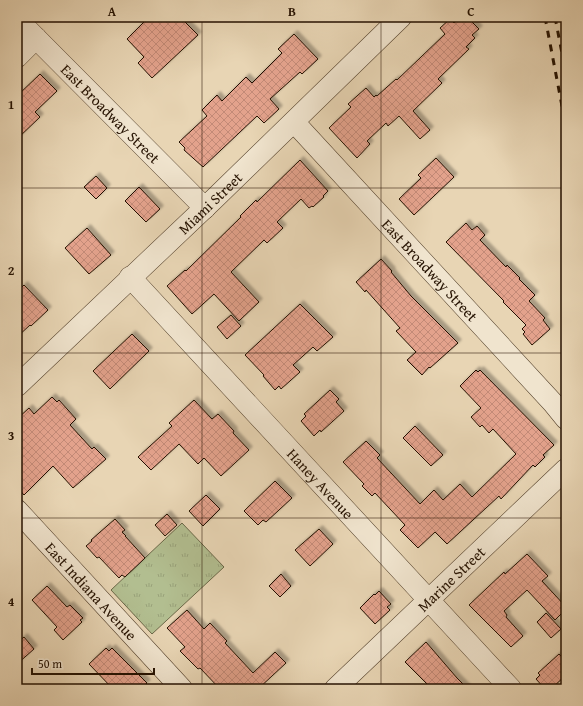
<svg xmlns="http://www.w3.org/2000/svg" width="583" height="706" font-family="'Gentium Book Plus',serif">
	<style>
		.grass { fill: url(#grass-tufts); stroke: #6b6848 }
		.building { fill: url(#building-cross-hatch); stroke: #241100; filter: url(#shadow) }
		.lines { fill: none; stroke-linecap: round; stroke-linejoin: round }
		.minor-casing { stroke: #55422d; stroke-width: 22 }
		.minor { stroke: #f0e4ce; stroke-width: 21 }
		.rail { stroke: #241100; stroke-width: 3; stroke-dasharray: 7 7; stroke-linecap: butt }
		.grid { fill: none; stroke: #241100; stroke-width: 1; stroke-opacity: 0.55 }
		.labels { text-anchor: middle; dominant-baseline: central; stroke-width: 3; stroke-linejoin: round; paint-order: stroke }
		.street-label { font-size: 15px; fill: #241100; stroke: #f0e4ce }
		.neatline { fill: none; stroke: #241100; stroke-width: 1.5 }
		.grid-label { font-size: 13px; text-anchor: middle; font-weight: bold; fill: #241100 }
	</style>
	<defs>
		<pattern id="grass-tufts" width="24" height="20" patternUnits="userSpaceOnUse"><rect width="24" height="20" fill="#b2be90"/><path d="M3 7l-1-3M5 7V3M7 7l1-3M15 17l-1-3M17 17v-4M19 17l1-3" fill="none" stroke="#99a27a"/></pattern>
		<pattern id="building-cross-hatch" width="8" height="8" patternUnits="userSpaceOnUse"><rect width="8" height="8" fill="#e3a28c"/><path d="M0 0l8 8M0 8l8-8" fill="none" stroke="#c38a77"/></pattern>
		<filter id="shadow"><feDropShadow dx="3.5" dy="-3.5" stdDeviation="1" flood-color="#0004"/></filter>
	</defs>
	<rect width="100%" height="100%" fill="#e8d5b4"/>
	<filter id="stains"><feTurbulence type="fractalNoise" baseFrequency=".005" numOctaves="4"/><feColorMatrix values="0 0 0 0 .2 0 0 0 0 .09 0 0 0 0 .02 0 0 0 .5 -.17"/></filter>
	<radialGradient id="worn" r=".72"><stop offset=".6" stop-color="#630" stop-opacity="0"/><stop offset="1" stop-color="#630" stop-opacity=".3"/></radialGradient>
	<path class="grass" d="M182 523 224 567 152 634 111 590Z"/>
	<path class="building" d="M149 17H180L198 35 152 78 138 63 144 57 127 39Z
		M461 17H467L479 29 472 35 475 38 466 47 469 49 438 79 442 83 413 111 430 130 420 139 399 116 388 126 386 123 367 141 370 144 357 158 329 128 351 107 348 104 366 88 374 97 376 95 377 96 396 79 397 80 445 34 440 28 450 19 454 23Z
		M294 34 318 59 302 74 300 72 270 99 279 109 264 123 257 116 203 167 184 150 185 148 179 142 207 116 202 110 217 95 222 101 246 77 252 83 282 53 278 49Z
		M40 74 57 91 35 112 40 117 17 139V96Z
		M436 158 454 177 414 215 399 199 421 178 418 175Z
		M300 160 328 191 323 196 324 197 313 207 312 206 309 208 301 199 277 222 283 228 267 243 264 240 231 272 259 302 239 321 214 294 192 314 167 286 185 270 186 271 241 217 240 216 256 200 257 202Z
		M96 176 107 188 96 199 84 187Z
		M139 187 160 209 146 222 125 201Z
		M466 223 472 230 477 226 485 235 480 240 506 267 507 265 520 278 519 279 535 295 529 301 545 318 543 320 550 329 532 345 523 334 525 332 522 329 526 325 503 302 504 301 446 242Z
		M87 228 111 255 89 274 65 248Z
		M381 259 392 271 391 272 411 296 458 343 430 368 429 367 422 375 407 360 416 352 396 331 400 328 366 290 365 292 356 282Z
		M24 285 48 310 31 326 30 325 17 337V292Z
		M300 304 333 337 317 351 313 347 293 365 300 372 281 389 279 386 275 390 263 376 264 375 245 355Z
		M231 315 241 326 227 339 217 327Z
		M132 334 149 351 110 389 93 371Z
		M476 370 478 372 480 370 554 445 543 455 545 457 535 467 533 465 501 499 499 496 447 544 435 532 418 548 400 530 405 525 375 493 372 496 362 486 364 484 343 462 366 441 380 455 377 458 420 504 434 490 443 500 460 484 472 497 516 454 493 429 489 433 482 425 480 427 471 417 481 408 460 386Z
		M330 390 339 399 336 402 344 411 321 432 320 430 314 436 301 421 306 416 304 414Z
		M52 397 57 402 59 400 76 419 70 425 92 449 94 447 106 459 73 488 53 466 24 495 17 487V419L29 408 34 414Z
		M194 400 212 419 218 414 234 431 233 433 249 450 221 476 204 458 198 464 179 444 151 470 138 457 172 426 169 423Z
		M415 426 443 455 431 466 403 438Z
		M275 481 292 498 266 522 263 520 258 525 244 511Z
		M206 495 220 509 203 526 189 511Z
		M167 514 177 525 165 536 155 525Z
		M115 519 125 530 122 532 126 536H125L145 558 125 577 122 575 119 578 99 557 97 558 86 546 92 541 91 540Z
		M319 529 333 544 310 566 295 550Z
		M527 554 548 576 542 581 566 607V609L555 620 527 590 504 611 507 615 506 617 523 636 511 647 469 605 504 572 505 574Z
		M281 574 291 586 280 597 269 586Z
		M47 586 67 607 70 605 83 618 80 620 82 622 63 640 54 630 57 627 32 600Z
		M379 591 391 604 387 607 390 610 375 624 360 608 374 594 375 595Z
		M187 610 204 629 210 623 227 641 225 643 253 673 275 652 286 663 258 689H220L200 668 198 669 180 651 185 647 167 628Z
		M546 613 561 629 551 638 537 622Z
		M24 637 34 649 17 664V643Z
		M426 642 457 678 468 689H432L405 662Z
		M106 648 109 651 112 648 147 683 140 689H113L89 664Z
		M559 654 566 661V675L551 689H545L536 679 540 675 538 673Z"/>
	<g class="lines">
		<defs>
			<g id="minor">
				<path id="s1" d="M17 19 205 208"/>
				<path d="M17 57 36 38"/>
				<path id="s2" d="M294 122 553 403 566 419"/>
				<path id="s3" d="M130 277 511 689"/>
				<path id="s4" d="M17 386 213 200 401 17"/>
				<path id="s5" d="M17 510 182 689"/>
				<path id="s6" d="M335 689 566 469"/>
			</g>
		</defs>
		<use href="#minor" class="minor-casing"/>
		<use href="#minor" class="minor"/>
		<path class="rail" d="M545 17 566 127
			M555 17 566 74"/>
	</g>
	<path class="grid" d="M202 17V689M381 17V689M17 188H566M17 353H566M17 518H566"/>
	<g class="labels">
		<g class="street-label">
			<text stroke="none"><textPath href="#s1" startOffset="133">East Broadway Street</textPath></text>
			<text stroke="none"><textPath href="#s4" startOffset="266">Miami Street</textPath></text>
			<text stroke="none"><textPath href="#s2" startOffset="201">East Broadway Street</textPath></text>
			<text stroke="none"><textPath href="#s3" startOffset="281">Haney Avenue</textPath></text>
			<text stroke="none"><textPath href="#s6" startOffset="160">Marine Street</textPath></text>
			<text stroke="none"><textPath href="#s5" startOffset="110">East Indiana Avenue</textPath></text>
		</g>
	</g>
	<rect width="583" height="706" fill="none" stroke="#e8d5b4" stroke-width="44"/>
	<path d="M32 668v6h122v-6" fill="none" stroke="#241100" stroke-width="2"/>
	<text x="38" y="668" font-size="12" fill="#241100" stroke="#f0e4ce" stroke-width="3" paint-order="stroke">50 m</text>
	<rect x="22" y="22" width="539" height="662" class="neatline"/>
	<g class="grid-label">
		<text x="112" y="16">A</text>
		<text x="292" y="16">B</text>
		<text x="471" y="16">C</text>
		<text x="11" y="109">1</text>
		<text x="11" y="275">2</text>
		<text x="11" y="440">3</text>
		<text x="11" y="606">4</text>
	</g>
	<rect width="100%" height="100%" filter="url(#stains)"/>
	<rect width="100%" height="100%" fill="url(#worn)"/>
</svg>
